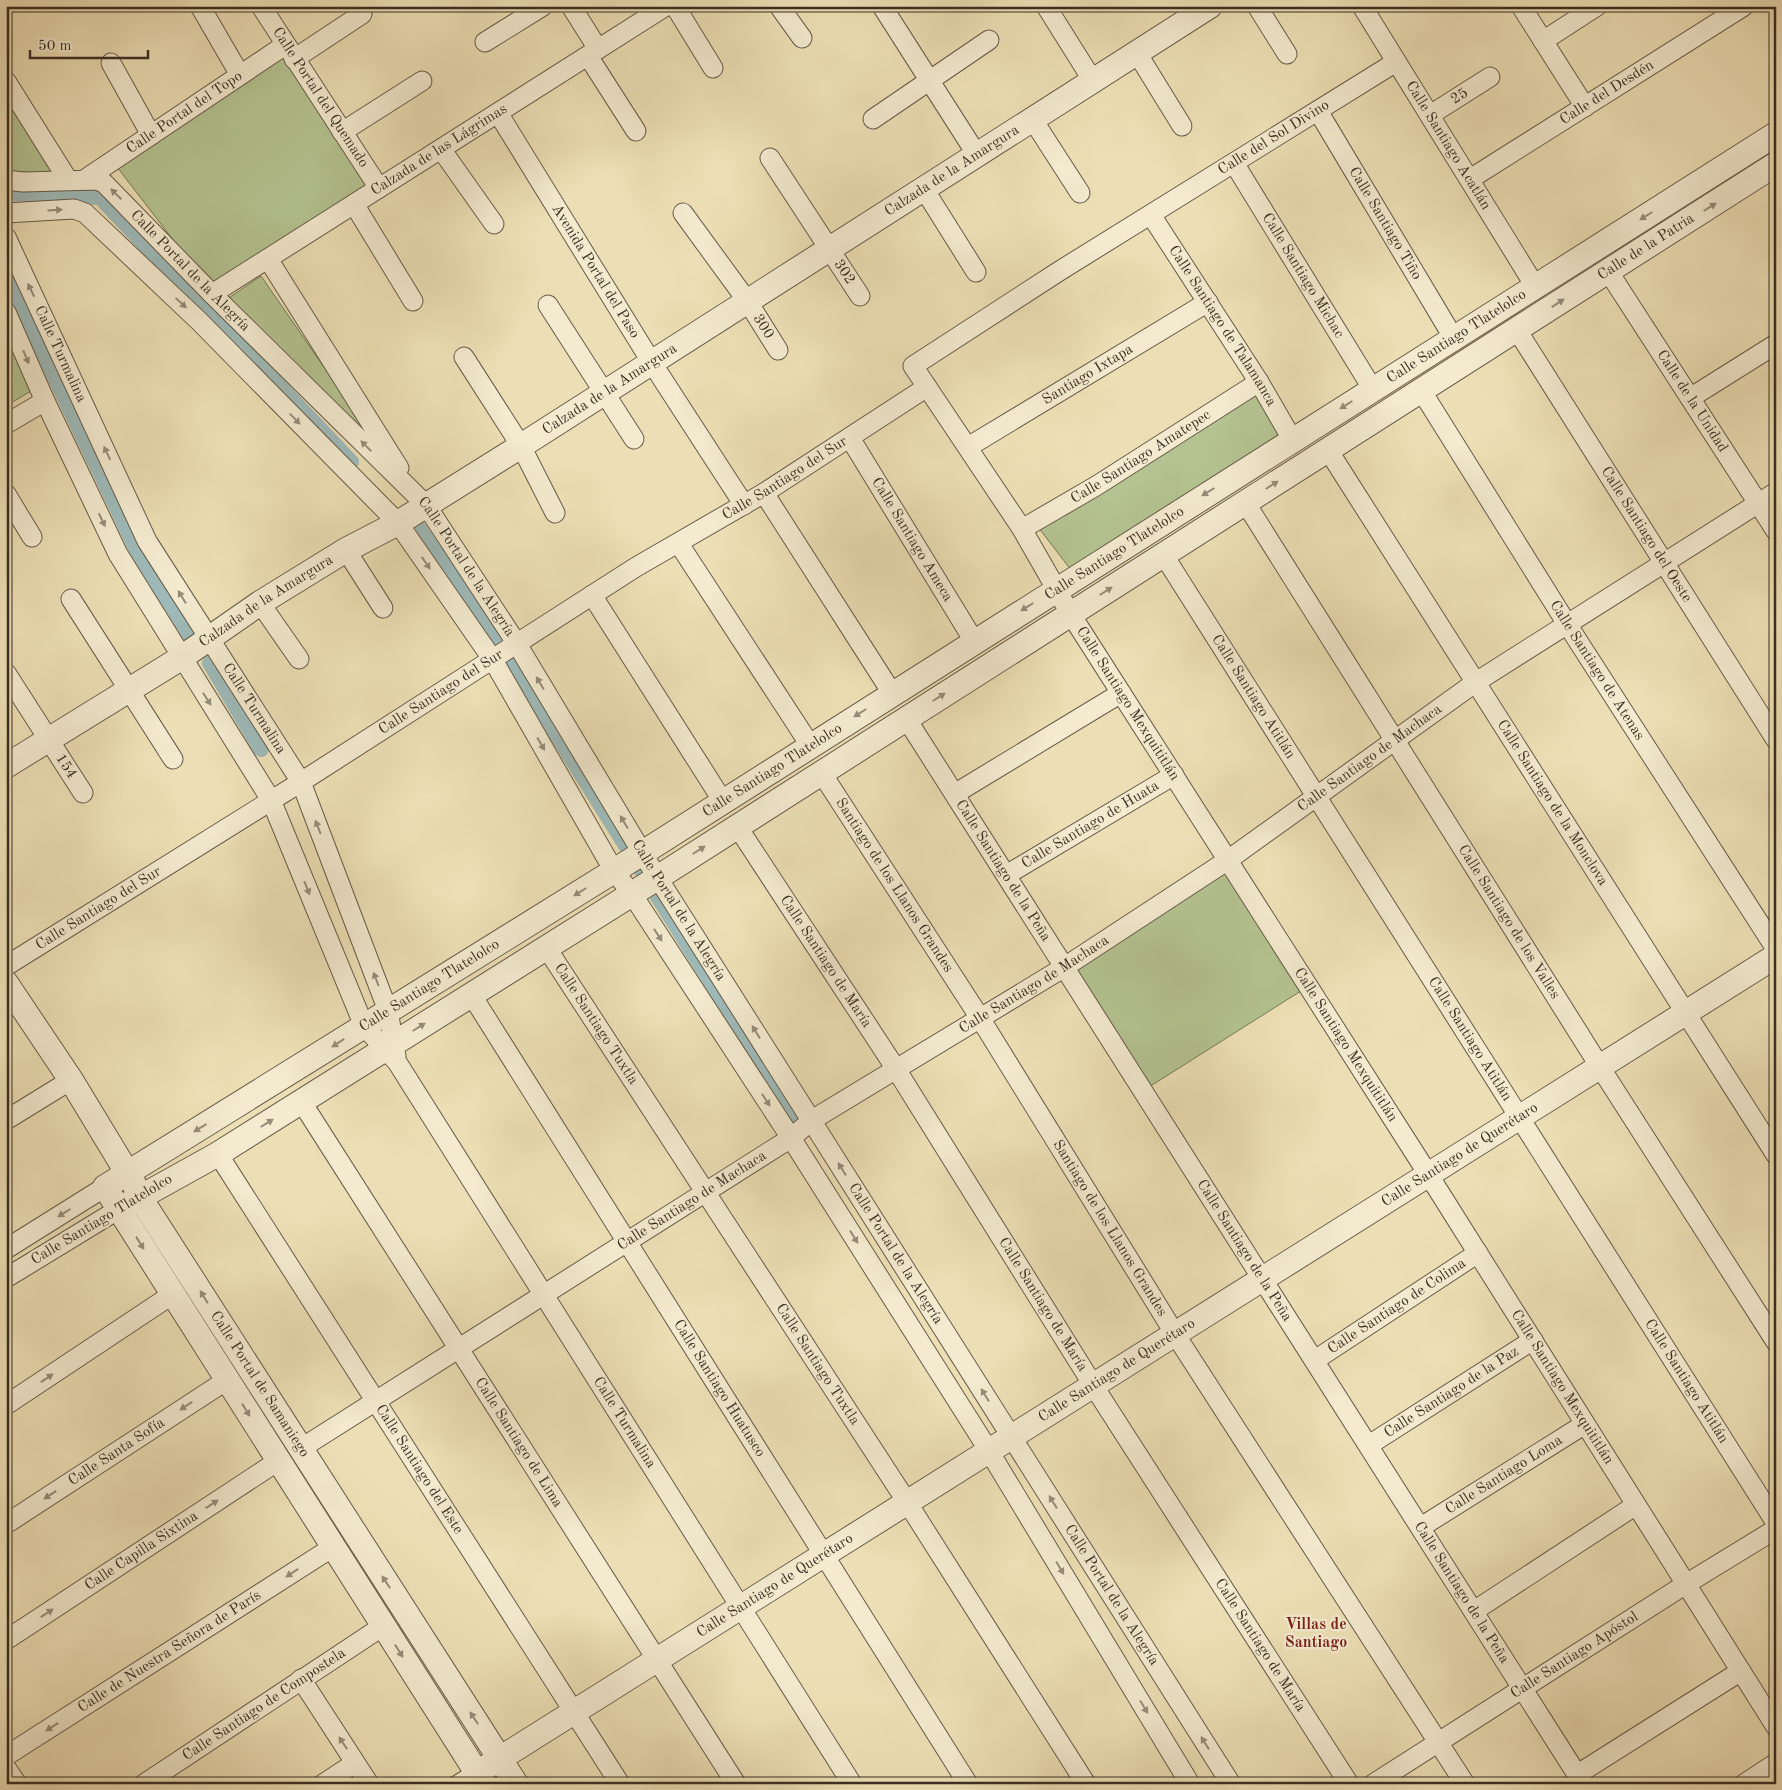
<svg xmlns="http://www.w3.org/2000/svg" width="1782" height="1790" font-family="'Old Standard TT',serif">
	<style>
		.green { fill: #b4c391; stroke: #76795a }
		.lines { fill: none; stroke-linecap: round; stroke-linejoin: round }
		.canal { stroke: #9ebab9; stroke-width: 16 }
		.minor-casing { stroke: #665b48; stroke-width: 21 }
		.tertiary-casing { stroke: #665b48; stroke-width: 26 }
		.minor { stroke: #f3eacf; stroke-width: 19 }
		.tertiary { stroke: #f3eacf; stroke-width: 24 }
		.oneway { fill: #968c79 }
		.labels { text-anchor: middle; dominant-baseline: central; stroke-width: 4.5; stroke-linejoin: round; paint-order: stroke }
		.street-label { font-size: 15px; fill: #392f23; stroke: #f3eacf }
		.neighbourhood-label { font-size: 16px; font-weight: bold; fill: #7a1f14; stroke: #f3eacf }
	</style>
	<rect width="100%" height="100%" fill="#eddfb5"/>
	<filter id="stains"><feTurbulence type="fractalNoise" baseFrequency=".004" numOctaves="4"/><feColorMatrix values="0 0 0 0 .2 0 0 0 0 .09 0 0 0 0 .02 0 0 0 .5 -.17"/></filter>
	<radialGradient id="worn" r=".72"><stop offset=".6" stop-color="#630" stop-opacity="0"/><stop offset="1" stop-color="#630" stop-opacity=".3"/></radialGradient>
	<path class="green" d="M291 48 375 184 211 289 117 167Z
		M6 93 58 173 6 174Z
		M261 276 388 460 227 299Z
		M6 326 36 388 6 406Z
		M1259 384 1285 436 1071 570 1038 527Z
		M1227 871 1304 989 1149 1087 1073 966Z"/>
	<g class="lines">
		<path class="canal" d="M6 193 100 197 351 462
			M6 274 137 550 190 635
			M412 519 502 647
			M210 663 261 749
			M512 663 740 1028 790 1119"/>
		<defs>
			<g id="minor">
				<path d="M200 6 240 75"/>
				<path id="s1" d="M261 6 379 188"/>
				<path d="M571 6 598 49"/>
				<path d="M675 6 713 68"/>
				<path d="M779 6 802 38"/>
				<path d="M882 6 977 155"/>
				<path d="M1046 6 1093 81"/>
				<path d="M1257 6 1287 54"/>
				<path id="s2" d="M1362 6 1535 286"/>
				<path d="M1521 6 1585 107"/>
				<path d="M1543 41 1597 6"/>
				<path d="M485 42 543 6"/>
				<path d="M1137 53 1182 126"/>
				<path d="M588 56 636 131"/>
				<path d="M294 59 362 14"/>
				<path id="s3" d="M1396 62 1061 270 913 366 1022 529 1070 613 1428 1174 1776 1727"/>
				<path d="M111 63 151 135"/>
				<path d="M6 81 68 180"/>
				<path id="s4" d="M1318 111 1453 337"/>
				<path id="s5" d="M498 113 652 363 744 505"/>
				<path id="s6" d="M1430 115 1490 77"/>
				<path d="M873 119 989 40"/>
				<path d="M1033 120 1080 193"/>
				<path d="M342 132 422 81"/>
				<path d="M441 149 494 224"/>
				<path id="s7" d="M770 158 860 296"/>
				<path id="s8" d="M1234 163 1372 388"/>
				<path id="s9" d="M1470 179 1744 6"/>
				<path id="s10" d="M6 180 23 182 97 180 104 183 212 294 426 505 517 644 649 864 1231 1784"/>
				<path id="s11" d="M84 180 285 45"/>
				<path d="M924 189 976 272"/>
				<path d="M354 204 413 301"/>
				<path d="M6 213 74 209 85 213 199 321 398 523 493 660 614 871 632 894 791 1138 989 1451 1190 1784"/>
				<path id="s12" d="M683 213 748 302 778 350"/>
				<path id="s13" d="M1151 215 1259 382 1292 439"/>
				<path id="s14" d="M6 237 147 541 301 782 388 1011 396 1056"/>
				<path d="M268 259 399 468"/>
				<path id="s15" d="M1608 271 1776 531"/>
				<path id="s16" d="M212 294 666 6"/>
				<path d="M548 305 634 439"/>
				<path id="s17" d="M6 312 45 401 118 554 271 800 364 1026 397 1062 852 1784"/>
				<path id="s18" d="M1517 330 1776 740"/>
				<path d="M464 357 521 446 555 513"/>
				<path id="s19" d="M1421 390 1567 624 1776 949"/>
				<path d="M1690 398 1776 344"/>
				<path d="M6 424 45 401"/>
				<path id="s20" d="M850 438 974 641"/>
				<path id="s21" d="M968 447 1208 302"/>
				<path id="s22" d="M1328 450 1776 1155"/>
				<path d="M764 493 892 693"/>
				<path d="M6 494 32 537"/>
				<path id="s23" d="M1245 502 1600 1067 1776 1342"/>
				<path id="s24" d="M1022 529 1096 486 1259 382"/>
				<path d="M679 544 810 745"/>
				<path d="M346 550 383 608"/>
				<path id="s25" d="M1163 554 1776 1523"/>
				<path d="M592 595 722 800"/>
				<path d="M71 599 173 759"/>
				<path d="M260 603 299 659"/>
				<path id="s26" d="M6 673 83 793"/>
				<path id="s27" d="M906 718 1583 1784"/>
				<path id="s28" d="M821 772 980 1018 1175 1334 1465 1784"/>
				<path d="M956 793 1121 693"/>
				<path id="s29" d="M737 826 896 1069 1093 1385 1349 1784"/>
				<path id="s30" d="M1008 874 1174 775"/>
				<path id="s31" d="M546 947 907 1502 1086 1784"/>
				<path id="s32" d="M6 966 301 782 636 567 764 493 927 387"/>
				<path id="s33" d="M471 994 968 1784"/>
				<path id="s34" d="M301 1101 736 1784"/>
				<path d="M6 1120 71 1080"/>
				<path id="s35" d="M218 1154 620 1784"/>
				<path d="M6 1249 105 1187"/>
				<path d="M6 1278 119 1209"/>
				<path id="s36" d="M1315 1360 1478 1253"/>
				<path d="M6 1405 173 1294"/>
				<path id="s37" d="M1369 1445 1533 1340"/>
				<path id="s38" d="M300 1449 791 1138 812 1120 1063 968 1228 860 1476 682 1776 492"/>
				<path id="s39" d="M6 1524 227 1380"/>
				<path id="s40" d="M1421 1527 1585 1424"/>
				<path d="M1474 1611 1636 1505"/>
				<path id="s41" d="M6 1640 278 1461"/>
				<path d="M301 1679 369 1784"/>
				<path id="s42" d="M6 1756 333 1547"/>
				<path d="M6 1768 17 1784"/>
				<path d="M1578 1774 1741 1671"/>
				<path id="s43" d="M144 1784 383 1626"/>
				<path d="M323 1784 355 1763"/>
				<path d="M459 1784 477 1773"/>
				<path id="s44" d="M1373 1784 1686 1584 1776 1529"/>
				<path d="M1744 1784 1776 1763"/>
			</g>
			<g id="tertiary">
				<path id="s45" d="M6 766 181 658 260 603 346 550 398 523 521 446 1210 6"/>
				<path id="s46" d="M6 983 71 1080 134 1184 139 1196 516 1784"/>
				<path id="s47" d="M119 1209 218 1154 632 894 1776 164"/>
				<path id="s48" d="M477 1773 1776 956"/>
				<path id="s49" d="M484 1784 105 1187 614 871 1776 134"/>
			</g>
		</defs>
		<use href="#minor" class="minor-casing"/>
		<use href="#tertiary" class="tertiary-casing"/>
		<use href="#minor" class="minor"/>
		<use href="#tertiary" class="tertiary"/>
	</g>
	<defs><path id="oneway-solid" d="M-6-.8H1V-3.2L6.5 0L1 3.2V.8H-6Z" transform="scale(1.25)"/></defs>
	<g class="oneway">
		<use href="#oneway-solid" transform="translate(116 194) rotate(-136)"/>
		<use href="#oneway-solid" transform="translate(1710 207) rotate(-32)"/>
		<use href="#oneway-solid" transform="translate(55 210) rotate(-3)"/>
		<use href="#oneway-solid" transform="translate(1646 216) rotate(148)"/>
		<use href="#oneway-solid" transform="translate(31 290) rotate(-115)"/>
		<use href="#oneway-solid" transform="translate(181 303) rotate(43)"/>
		<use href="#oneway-solid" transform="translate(1558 303) rotate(-33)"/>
		<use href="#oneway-solid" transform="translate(26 357) rotate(67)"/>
		<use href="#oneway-solid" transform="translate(1346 405) rotate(148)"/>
		<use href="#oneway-solid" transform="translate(295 419) rotate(46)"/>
		<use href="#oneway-solid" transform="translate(366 446) rotate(-135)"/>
		<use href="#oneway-solid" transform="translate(107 453) rotate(-115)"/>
		<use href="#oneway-solid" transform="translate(1272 485) rotate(-32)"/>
		<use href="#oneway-solid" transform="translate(1208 492) rotate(148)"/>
		<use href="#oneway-solid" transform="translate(102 520) rotate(65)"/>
		<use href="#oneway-solid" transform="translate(426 563) rotate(55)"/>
		<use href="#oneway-solid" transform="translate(1106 591) rotate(-32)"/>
		<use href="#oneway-solid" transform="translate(182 597) rotate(-122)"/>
		<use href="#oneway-solid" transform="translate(1027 607) rotate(148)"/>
		<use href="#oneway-solid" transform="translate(540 683) rotate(-121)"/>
		<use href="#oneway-solid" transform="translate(939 697) rotate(-32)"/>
		<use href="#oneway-solid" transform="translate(207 699) rotate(57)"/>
		<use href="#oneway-solid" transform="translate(860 713) rotate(148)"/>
		<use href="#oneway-solid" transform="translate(541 744) rotate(60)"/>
		<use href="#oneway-solid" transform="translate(624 822) rotate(-121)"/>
		<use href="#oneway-solid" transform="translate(318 827) rotate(-111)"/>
		<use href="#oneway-solid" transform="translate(699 850) rotate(-32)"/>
		<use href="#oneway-solid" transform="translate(307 888) rotate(68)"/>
		<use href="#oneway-solid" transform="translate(580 892) rotate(148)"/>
		<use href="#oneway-solid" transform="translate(658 935) rotate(57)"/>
		<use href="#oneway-solid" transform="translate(376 979) rotate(-111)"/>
		<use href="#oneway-solid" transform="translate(419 1027) rotate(-32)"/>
		<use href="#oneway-solid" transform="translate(756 1032) rotate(-122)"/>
		<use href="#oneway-solid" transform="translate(338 1043) rotate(147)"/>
		<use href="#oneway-solid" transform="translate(766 1100) rotate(57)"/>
		<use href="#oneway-solid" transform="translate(267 1123) rotate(-32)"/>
		<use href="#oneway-solid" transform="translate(200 1128) rotate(149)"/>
		<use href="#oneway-solid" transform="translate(842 1169) rotate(-122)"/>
		<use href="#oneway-solid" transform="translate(64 1213) rotate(148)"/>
		<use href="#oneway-solid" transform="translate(854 1237) rotate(58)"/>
		<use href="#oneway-solid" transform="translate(140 1243) rotate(58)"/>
		<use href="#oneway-solid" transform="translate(204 1297) rotate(-122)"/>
		<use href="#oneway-solid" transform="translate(47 1378) rotate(-34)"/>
		<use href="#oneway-solid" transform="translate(985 1395) rotate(-122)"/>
		<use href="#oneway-solid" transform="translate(186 1406) rotate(147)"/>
		<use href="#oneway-solid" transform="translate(246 1410) rotate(58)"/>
		<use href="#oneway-solid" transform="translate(50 1495) rotate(147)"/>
		<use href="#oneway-solid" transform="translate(1053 1502) rotate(-122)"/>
		<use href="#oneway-solid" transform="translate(212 1504) rotate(-33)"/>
		<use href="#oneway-solid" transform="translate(1060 1568) rotate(59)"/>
		<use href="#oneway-solid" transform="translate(292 1573) rotate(147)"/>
		<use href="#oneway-solid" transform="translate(386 1582) rotate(-123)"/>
		<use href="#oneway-solid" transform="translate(47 1613) rotate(-33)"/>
		<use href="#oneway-solid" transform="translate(399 1651) rotate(58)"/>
		<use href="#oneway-solid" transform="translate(1144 1707) rotate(59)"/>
		<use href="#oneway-solid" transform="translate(474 1718) rotate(-123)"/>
		<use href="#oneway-solid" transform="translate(52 1727) rotate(147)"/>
		<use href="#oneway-solid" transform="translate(343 1743) rotate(-123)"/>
		<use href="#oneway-solid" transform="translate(1205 1743) rotate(-122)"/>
	</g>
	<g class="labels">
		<g class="street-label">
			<text stroke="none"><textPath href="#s9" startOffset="162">Calle del Desdén</textPath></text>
			<text stroke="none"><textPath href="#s6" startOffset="35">25</textPath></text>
			<text stroke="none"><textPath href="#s1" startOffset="109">Calle Portal del Quemado</textPath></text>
			<text stroke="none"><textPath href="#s11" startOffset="121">Calle Portal del Topo</textPath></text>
			<text transform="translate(1274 138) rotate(-32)">Calle del Sol Divino</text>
			<text stroke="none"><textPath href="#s2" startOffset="164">Calle Santiago Acatlán</textPath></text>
			<text stroke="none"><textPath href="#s16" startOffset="269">Calzada de las Lágrimas</textPath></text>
			<text stroke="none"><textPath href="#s45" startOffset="1118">Calzada de la Amargura</textPath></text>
			<text stroke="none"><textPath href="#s4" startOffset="131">Calle Santiago Tiño</textPath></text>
			<text stroke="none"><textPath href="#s47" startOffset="1805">Calle de la Patria</textPath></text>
			<text stroke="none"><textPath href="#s10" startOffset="222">Calle Portal de la Alegría</textPath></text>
			<text stroke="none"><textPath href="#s5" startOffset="186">Avenida Portal del Paso</textPath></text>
			<text stroke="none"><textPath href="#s7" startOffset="136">302</textPath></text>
			<text stroke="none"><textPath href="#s8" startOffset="132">Calle Santiago Michac</textPath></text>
			<text stroke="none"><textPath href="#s12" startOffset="139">300</textPath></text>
			<text stroke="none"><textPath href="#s13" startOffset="132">Calle Santiago de Talamanca</textPath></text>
			<text stroke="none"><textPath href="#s49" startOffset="2304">Calle Santiago Tlatelolco</textPath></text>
			<text stroke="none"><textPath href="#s14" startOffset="129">Calle Turmalina</textPath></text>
			<text stroke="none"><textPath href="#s21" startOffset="140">Santiago Ixtapa</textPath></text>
			<text stroke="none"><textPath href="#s45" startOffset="712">Calzada de la Amargura</textPath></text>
			<text stroke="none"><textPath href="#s15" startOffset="155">Calle de la Unidad</textPath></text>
			<text stroke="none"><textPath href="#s24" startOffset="139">Calle Santiago Amatepec</textPath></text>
			<text stroke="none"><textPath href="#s32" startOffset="919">Calle Santiago del Sur</textPath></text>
			<text stroke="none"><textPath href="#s18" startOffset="242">Calle Santiago del Oeste</textPath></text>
			<text stroke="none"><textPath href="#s20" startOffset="119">Calle Santiago Ameca</textPath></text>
			<text stroke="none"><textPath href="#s49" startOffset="1899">Calle Santiago Tlatelolco</textPath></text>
			<text stroke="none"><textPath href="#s10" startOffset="628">Calle Portal de la Alegría</textPath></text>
			<text stroke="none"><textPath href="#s45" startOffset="308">Calzada de la Amargura</textPath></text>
			<text stroke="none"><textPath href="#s19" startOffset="331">Calle Santiago de Atenas</textPath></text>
			<text stroke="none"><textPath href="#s32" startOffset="514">Calle Santiago del Sur</textPath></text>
			<text stroke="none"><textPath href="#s25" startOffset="169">Calle Santiago Atitlán</textPath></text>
			<text stroke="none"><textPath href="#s3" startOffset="971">Calle Santiago Mexquititlán</textPath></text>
			<text stroke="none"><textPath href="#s14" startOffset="534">Calle Turmalina</textPath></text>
			<text stroke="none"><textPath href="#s38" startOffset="1274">Calle Santiago de Machaca</textPath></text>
			<text stroke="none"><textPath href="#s26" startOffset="111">154</textPath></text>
			<text stroke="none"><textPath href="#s49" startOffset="1494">Calle Santiago Tlatelolco</textPath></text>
			<text stroke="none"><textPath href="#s22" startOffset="418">Calle Santiago de la Monclova</textPath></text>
			<text stroke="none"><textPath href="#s30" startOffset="96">Calle Santiago de Huata</textPath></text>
			<text stroke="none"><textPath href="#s27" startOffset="181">Calle Santiago de la Peña</textPath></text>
			<text stroke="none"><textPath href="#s28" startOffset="135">Santiago de los Llanos Grandes</textPath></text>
			<text stroke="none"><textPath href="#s32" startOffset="109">Calle Santiago del Sur</textPath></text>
			<text stroke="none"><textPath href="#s10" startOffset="1032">Calle Portal de la Alegría</textPath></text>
			<text stroke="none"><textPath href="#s23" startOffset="496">Calle Santiago de los Valles</textPath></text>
			<text stroke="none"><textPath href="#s29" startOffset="162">Calle Santiago de María</textPath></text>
			<text stroke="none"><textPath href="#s38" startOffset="869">Calle Santiago de Machaca</textPath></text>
			<text stroke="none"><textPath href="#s49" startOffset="1089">Calle Santiago Tlatelolco</textPath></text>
			<text stroke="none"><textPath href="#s31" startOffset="92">Calle Santiago Tuxtla</textPath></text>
			<text stroke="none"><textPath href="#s25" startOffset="574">Calle Santiago Atitlán</textPath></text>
			<text stroke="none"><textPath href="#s3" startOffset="1376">Calle Santiago Mexquititlán</textPath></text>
			<text stroke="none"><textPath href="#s48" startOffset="1161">Calle Santiago de Querétaro</textPath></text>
			<text stroke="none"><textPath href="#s38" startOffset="464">Calle Santiago de Machaca</textPath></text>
			<text transform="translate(102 1220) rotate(-31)">Calle Santiago Tlatelolco</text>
			<text stroke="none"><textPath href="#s28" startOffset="540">Santiago de los Llanos Grandes</textPath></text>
			<text stroke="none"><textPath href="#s27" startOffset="631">Calle Santiago de la Peña</textPath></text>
			<text stroke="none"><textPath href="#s10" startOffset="1438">Calle Portal de la Alegría</textPath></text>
			<text stroke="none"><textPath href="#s29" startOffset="568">Calle Santiago de María</textPath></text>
			<text stroke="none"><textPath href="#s36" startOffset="98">Calle Santiago de Colima</textPath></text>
			<text stroke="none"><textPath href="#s31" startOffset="498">Calle Santiago Tuxtla</textPath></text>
			<text stroke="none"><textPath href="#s48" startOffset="756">Calle Santiago de Querétaro</textPath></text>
			<text stroke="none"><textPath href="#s25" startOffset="979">Calle Santiago Atitlán</textPath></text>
			<text stroke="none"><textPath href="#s46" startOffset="475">Calle Portal de Samaniego</textPath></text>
			<text stroke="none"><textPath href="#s3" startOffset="1781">Calle Santiago Mexquititlán</textPath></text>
			<text stroke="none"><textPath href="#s33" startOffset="466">Calle Santiago Huatusco</textPath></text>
			<text stroke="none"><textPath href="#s37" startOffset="98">Calle Santiago de la Paz</textPath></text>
			<text stroke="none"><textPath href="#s17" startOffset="1276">Calle Turmalina</textPath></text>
			<text stroke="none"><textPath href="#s34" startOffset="405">Calle Santiago de Lima</textPath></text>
			<text stroke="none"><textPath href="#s39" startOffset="132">Calle Santa Sofía</textPath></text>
			<text stroke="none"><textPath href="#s35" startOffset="374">Calle Santiago del Este</textPath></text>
			<text stroke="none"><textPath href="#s40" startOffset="98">Calle Santiago Loma</textPath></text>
			<text stroke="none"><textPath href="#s41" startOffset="162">Calle Capilla Sixtina</textPath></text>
			<text stroke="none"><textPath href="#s48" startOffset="352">Calle Santiago de Querétaro</textPath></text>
			<text stroke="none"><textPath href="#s27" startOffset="1036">Calle Santiago de la Peña</textPath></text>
			<text stroke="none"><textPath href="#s10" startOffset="1842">Calle Portal de la Alegría</textPath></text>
			<text stroke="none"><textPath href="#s29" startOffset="972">Calle Santiago de María</textPath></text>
			<text stroke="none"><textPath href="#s42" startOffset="194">Calle de Nuestra Señora de París</textPath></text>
			<text stroke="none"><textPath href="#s44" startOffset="239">Calle Santiago Apóstol</textPath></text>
			<text stroke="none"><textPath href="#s43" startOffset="144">Calle Santiago de Compostela</textPath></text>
		</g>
		<g class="neighbourhood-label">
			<text x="1316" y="1625">Villas de<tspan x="1316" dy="18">Santiago</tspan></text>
		</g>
	</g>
	<rect width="1782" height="1790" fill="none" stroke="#eddfb5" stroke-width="25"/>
	<rect x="8" y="8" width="1767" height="1775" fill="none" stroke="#392f23" stroke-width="2.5"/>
	<rect x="12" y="12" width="1757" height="1765" fill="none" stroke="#392f23"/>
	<path d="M30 50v8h118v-8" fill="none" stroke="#392f23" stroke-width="2.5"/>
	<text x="38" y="50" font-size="15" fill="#392f23" stroke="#f3eacf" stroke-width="4" paint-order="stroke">50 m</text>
	<rect width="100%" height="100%" filter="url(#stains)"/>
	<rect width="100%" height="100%" fill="url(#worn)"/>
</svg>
